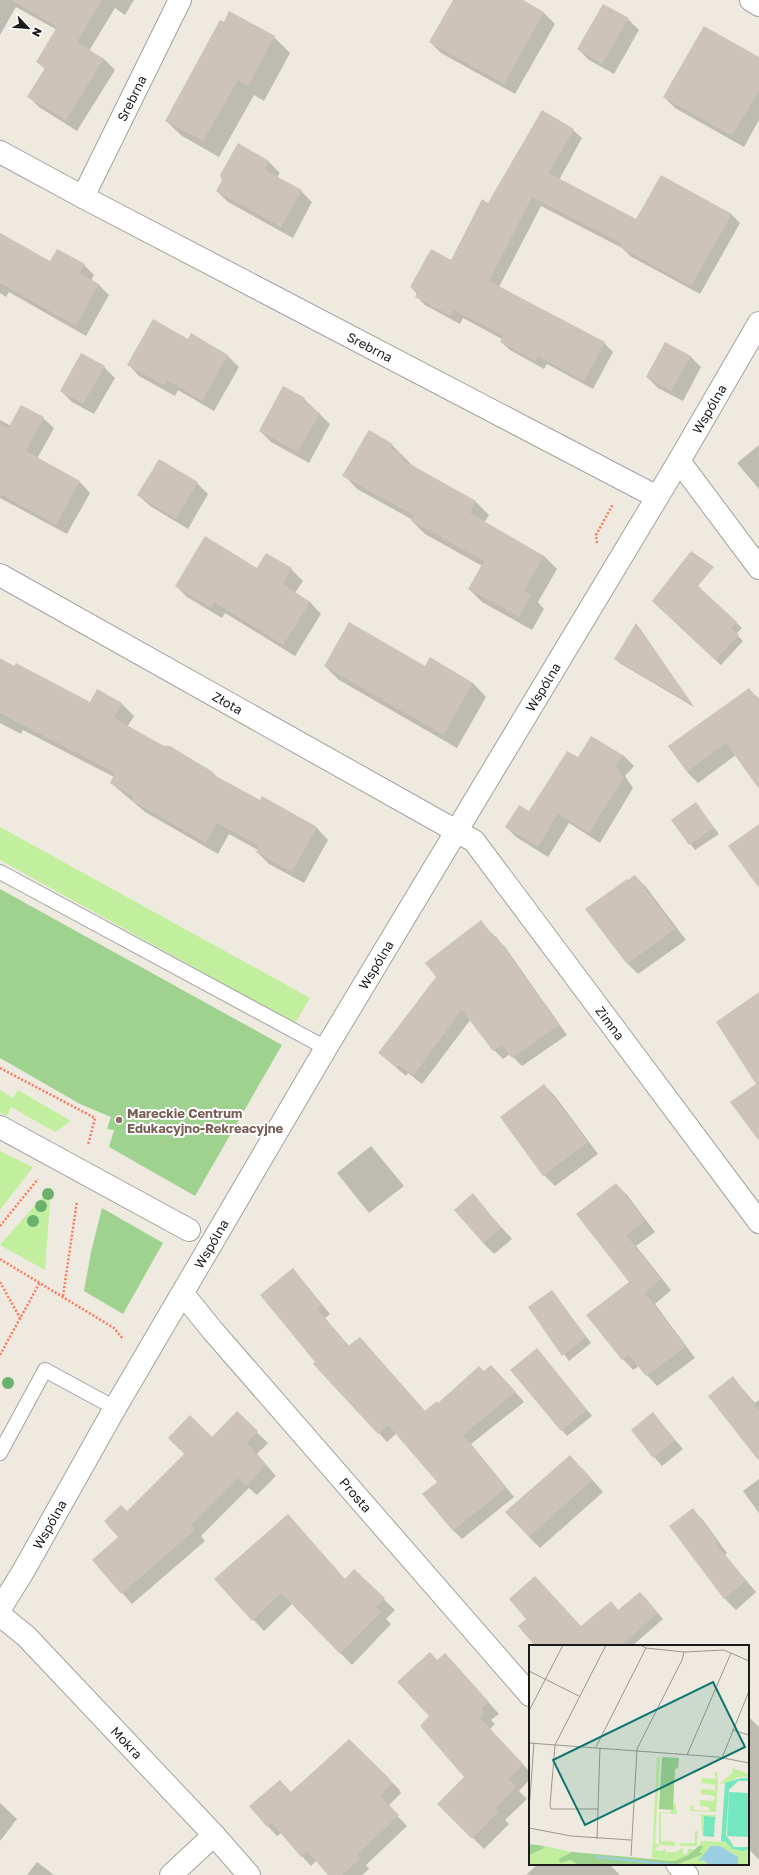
<svg xmlns="http://www.w3.org/2000/svg" width="759" height="1875" font-family="'Golos Text',sans-serif">
	<style>
		.grass { fill: #c2ef9e }
		.forest { fill: #a0d28f }
		.shadow { fill: #0003 }
		.building { fill: #cec3b8 }
		.lines { fill: none; stroke-linecap: round; stroke-linejoin: round }
		.service-casing { stroke: #a2a2a2; stroke-width: 16 }
		.pedestrian-casing { stroke: #a2a2a2; stroke-width: 24 }
		.minor-casing { stroke: #a2a2a2; stroke-width: 24 }
		.path { stroke: #ff765f; stroke-width: 2.5; stroke-dasharray: 2 2; stroke-linecap: butt }
		.service { stroke: #fff; stroke-width: 14 }
		.pedestrian { stroke: #fff; stroke-width: 22 }
		.minor { stroke: #fff; stroke-width: 22 }
		.tree { fill: #6bb16e }
		.education-dot { fill: #8d6e63; stroke: #fff; stroke-width: 1.5 }
		.labels { text-anchor: middle; dominant-baseline: central; stroke-width: 4; stroke-linejoin: round; paint-order: stroke }
		.street-label { font-size: 13px; fill: #1b1b1b; stroke: #fff }
		.education-label { font-size: 13px; font-weight: bold; fill: #785e54; stroke: #fff; text-anchor: start }
		.inset-river { fill: none; stroke: #9acee1; stroke-width: 2 }
		.inset-road { fill: none; stroke: #9a9791; stroke-width: 1 }
		.view { fill: #0f766e; fill-opacity: 0.15; stroke: #0f766e; stroke-width: 2 }
		.inset-edge { fill: none; stroke: #1b1b1b; stroke-width: 2 }
	</style>
	<rect width="100%" height="100%" fill="#eeeadf"/>
	<path class="grass" d="M0 827 310 998 295 1023 0 860Z
		M0 1090 13 1098 18 1090 71 1121 55 1132 11 1107 7 1116 0 1113Z
		M0 1151 33 1167 0 1210Z
		M51 1187 45 1270 0 1245Z"/>
	<path class="forest" d="M0 889 282 1045 195 1196 109 1147 114 1130 107 1129 111 1117 80 1104 0 1058Z
		M102 1208 163 1243 123 1314 84 1291 91 1252Z"/>
	<path class="shadow" d="M0 0H134L125 15 115 8 89 51 104 59 115 70 77 131 39 107 28 96 45 69 37 62 57 30 16 7 0 35Z
		M454 0H521L544 13 555 24 515 94 441 53 430 42Z
		M628 19 639 30 614 74 589 60 578 49Z
		M224 23 274 37 290 53 264 101 254 95 219 157 182 136 166 121Z
		M759 58V120L744 147 675 108 664 97Z
		M573 130 582 138 559 180 636 220 731 214 740 223 700 294 630 256 622 248 541 206 499 287 604 343 613 352 593 389 547 364 544 369 510 350 501 342 502 339 463 318 460 324 425 305 416 296 417 294 411 287 451 261 489 204Z
		M238 145 269 162 280 173 277 178 301 191 312 202 293 238 228 202 217 191Z
		M0 234 50 263 84 265 94 275 91 281 99 285 109 295 86 336 9 292 6 297 0 293Z
		M192 334 228 356 239 367 214 411 178 390 175 396 139 376 128 364 188 340Z
		M690 356 701 367 683 401 658 388 647 377Z
		M104 367 115 378 94 414 72 402 61 391Z
		M284 388 304 399 330 424 309 463 271 442 260 431Z
		M43 418 54 428 37 459 80 482 90 493 67 534 0 498V420L11 426Z
		M392 445 414 467 476 502 489 515 484 523 544 556 557 569 538 602 544 609 532 630 482 602 469 589 482 566 425 534 412 521 413 520 357 489 344 475Z
		M759 445V489L737 463Z
		M197 483 208 494 188 529 150 506 138 495Z
		M266 554 291 569 303 581 295 593 310 602 321 614 295 656 225 613 222 618 187 597 176 586 257 569Z
		M693 583 742 628 736 634 743 641 721 665 659 607Z
		M636 625 641 630 694 707 621 664 615 659Z
		M0 659 90 704 97 690 122 704 134 716 127 727 163 747H169L213 773 219 779 261 802 263 798 317 828 328 840 304 883 269 864 257 852 258 850 229 834 218 854 145 812 111 783 114 777 23 730 21 734 0 723Z
		M325 666 425 667 473 683 486 697 457 748 339 680Z
		M749 689 759 699V787L736 755 698 783 687 772Z
		M592 737 624 756 634 766 625 776 633 788 600 843 569 823 548 857 516 837 506 827 530 813 579 758Z
		M695 803 719 834 695 850 672 820Z
		M635 876 646 887 686 940 638 974 627 963 628 882Z
		M481 922 505 947 567 1035 522 1066 510 1054 503 1059 494 1050 471 1019 422 1084 408 1073 406 1076 379 1053Z
		M544 1085 555 1096 598 1154 555 1186 544 1175Z
		M371 1146 404 1186 369 1213 337 1173Z
		M616 1184 627 1195 655 1232 636 1246 671 1290 655 1304 695 1358 657 1386 639 1366 633 1370 623 1359 630 1282Z
		M472 1195 512 1239 494 1254 483 1243Z
		M293 1269 330 1314 325 1318 349 1346 360 1338 426 1412 484 1372 500 1375 524 1402 471 1444 514 1497 462 1539 453 1530 439 1482 397 1433 387 1442 316 1363Z
		M552 1291 591 1343 569 1361 530 1308Z
		M542 1355 592 1416 567 1436 512 1370Z
		M733 1378 755 1403 759 1400V1457Z
		M237 1413 268 1443 257 1454 276 1476 257 1495 249 1488 201 1536 205 1541 132 1604 93 1560 120 1537 127 1512 185 1454 212 1438Z
		M653 1414 683 1449 662 1466 654 1457Z
		M581 1467 603 1492 540 1548 529 1537Z
		M759 1479V1513L743 1491Z
		M692 1509 703 1520 727 1553 725 1555 756 1592 736 1610 725 1599 671 1526Z
		M354 1570 395 1610 386 1619 391 1624 352 1665 292 1604 264 1631 215 1579 346 1580Z
		M645 1598 663 1619 632 1646H538L528 1619 582 1627 611 1603 619 1611Z
		M445 1654 499 1714 491 1720 495 1724 490 1729 530 1772V1779L519 1791 527 1799 505 1820 509 1824 484 1849 439 1804 466 1777 430 1716 437 1661Z
		M750 1718 759 1727V1860L748 1848V1719Z
		M349 1741 399 1789 401 1793 388 1806 407 1826 366 1865 369 1869 362 1875H330L317 1860 311 1866 281 1833 277 1836 250 1807 291 1792Z
		M0 1803 17 1819 0 1841Z
		M37 1862 54 1875H27Z
		M538 1864H606L607 1866 609 1864 620 1875H526Z"/>
	<path class="building" d="M11 0H102L77 42 104 59 66 120 27 97 45 68 36 62 57 27Z
		M453 0H523L544 12 504 84 429 42Z
		M603 4 629 18 602 64 577 49Z
		M229 11 275 36 248 86 238 80 203 141 165 121 220 20 224 22Z
		M704 26 759 57V91L732 136 663 97Z
		M542 110 574 129 549 173 636 219 661 175 732 214 691 286 620 247 622 244 532 197 489 281 605 342 584 381 538 356 535 361 500 342 503 336 454 310 451 316 415 297 418 291 410 287 431 249 451 260 482 199 488 203Z
		M238 143 269 161 265 170 302 190 281 227 216 191 222 181 220 175Z
		M0 233 50 261 57 249 85 264 80 273 99 284 76 326 0 283Z
		M153 319 188 339 191 333 228 355 202 401 167 380 164 385 127 365Z
		M665 342 691 356 671 391 646 377Z
		M81 353 105 366 83 404 60 391Z
		M283 386 305 398 303 402 320 413 298 452 259 431Z
		M21 405 44 417 26 451 80 481 56 525 2 495 0 499V423L8 428Z
		M369 430 393 444 390 448 403 455 401 459 476 501 470 513 544 556 524 591 532 595 519 617 468 589 484 561 411 521 414 515 342 476Z
		M159 459 198 482 176 519 137 495Z
		M205 536 257 568 266 553 292 568 283 584 310 602 283 645 214 602 211 608 175 586Z
		M691 551 714 567 698 586 737 622 731 628 739 635 715 660 652 601Z
		M349 622 425 666 430 657 473 683 443 735 324 666Z
		M636 623 692 704 614 659Z
		M0 658 14 666 16 663 90 702 97 689 122 703 114 718 164 746H170L213 772 212 774 260 800 262 796 317 827 292 872 256 852 259 846 217 823 206 843 132 801 134 797 110 783 115 773 0 713Z
		M749 688 759 701V789L726 743 687 772 668 746Z
		M591 736 624 756 615 766 621 773 620 775 624 777 589 833 558 814 538 847 505 827 519 805 529 811 567 751 578 757Z
		M696 802 714 828 689 845 671 820Z
		M759 824V888L728 846Z
		M635 875 675 929 627 964 585 909 627 879 628 880Z
		M481 920 494 938 496 936 559 1025 512 1058 502 1045 493 1051 462 1010 413 1076 399 1065 397 1067 378 1053 436 977 425 963Z
		M759 992V1141L730 1102 756 1084 716 1022Z
		M544 1084 588 1142 543 1176 500 1117Z
		M616 1183 645 1221 626 1235 661 1279 645 1293 686 1347 646 1376 629 1355 622 1360 586 1315 629 1282 576 1214Z
		M473 1193 501 1228 483 1243 454 1210Z
		M293 1268 322 1305 317 1309 348 1346 360 1337 425 1411 437 1401 438 1403 479 1366 484 1371 491 1365 516 1392 463 1435 506 1488 453 1531 422 1494 437 1482 388 1425 378 1434 313 1364 315 1362 260 1295Z
		M552 1290 586 1337 562 1356 528 1307Z
		M537 1348 587 1410 561 1431 510 1370Z
		M733 1376 759 1411V1461L708 1396Z
		M237 1411 258 1431 247 1443 266 1465 246 1486 238 1478 191 1525 195 1530 121 1594 92 1560 118 1537 104 1521 121 1505 127 1511 184 1454 168 1438 190 1415 212 1437Z
		M653 1412 675 1440 653 1458 631 1430Z
		M570 1455 592 1480 529 1537 505 1512Z
		M693 1508 717 1541 715 1543 746 1581 724 1599 669 1526Z
		M288 1514 345 1579 354 1569 385 1598 376 1607 381 1612 340 1654 281 1593 252 1621 214 1579Z
		M535 1576 581 1626 611 1601 618 1610 640 1592 658 1613 620 1646H535L518 1626 526 1619 509 1599Z
		M430 1652 437 1660 445 1653 489 1702 481 1709 485 1713 480 1718 523 1764 509 1779 516 1787 495 1809 498 1812 472 1839 437 1804 464 1777 420 1726 429 1716 397 1682Z
		M349 1739 389 1778 392 1783 380 1796 399 1815 357 1855 360 1859 342 1875H328L307 1851 301 1857 272 1823 267 1827 249 1806 280 1780 291 1792Z"/>
	<g class="lines">
		<defs>
			<path id="service" d="M0 872 326 1048
				M0 1453 45 1370 115 1408"/>
			<path id="pedestrian" d="M0 1127 189 1230"/>
			<g id="minor">
				<path d="M751 0 759 5"/>
				<path id="s1" d="M0 152 83 197 657 497"/>
				<path id="s2" d="M83 197 180 0"/>
				<path d="M679 461 759 568"/>
				<path id="s3" d="M0 575 474 841 759 1222"/>
				<path id="s4" d="M183 1294 213 1331 530 1695"/>
				<path id="s5" d="M0 1609 24 1570 115 1408 326 1048 679 461 759 323"/>
				<path id="s6" d="M0 1615 26 1636 214 1835 249 1875"/>
				<path d="M677 1864 687 1875"/>
				<path d="M171 1875 214 1835"/>
			</g>
		</defs>
		<use href="#service" class="service-casing"/>
		<use href="#pedestrian" class="pedestrian-casing"/>
		<use href="#minor" class="minor-casing"/>
		<path class="path" d="M597 543 596 535 613 504
			M0 1068 95 1118 88 1145
			M0 1226 38 1179
			M0 1259 114 1328 123 1339
			M0 1282 20 1318
			M63 1296 77 1201
			M0 1355 40 1282"/>
		<use href="#service" class="service"/>
		<use href="#pedestrian" class="pedestrian"/>
		<use href="#minor" class="minor"/>
	</g>
	<g class="tree">
		<circle cx="48" cy="1194" r="6"/>
		<circle cx="41" cy="1206" r="6"/>
		<circle cx="33" cy="1221" r="6"/>
		<circle cx="8" cy="1383" r="6"/>
	</g>
	<circle class="education-dot" cx="119" cy="1120" r="4"/>
	<g class="labels">
		<g class="street-label">
			<text stroke="none"><textPath href="#s2" startOffset="110">Srebrna</textPath></text>
			<text stroke="none"><textPath href="#s1" startOffset="418">Srebrna</textPath></text>
			<text stroke="none"><textPath href="#s5" startOffset="1394">Wspólna</textPath></text>
			<text stroke="none"><textPath href="#s5" startOffset="1070">Wspólna</textPath></text>
			<text stroke="none"><textPath href="#s3" startOffset="261">Złota</textPath></text>
			<text stroke="none"><textPath href="#s5" startOffset="746">Wspólna</textPath></text>
			<text stroke="none"><textPath href="#s3" startOffset="771">Zimna</textPath></text>
			<text stroke="none"><textPath href="#s5" startOffset="422">Wspólna</textPath></text>
			<text stroke="none"><textPath href="#s4" startOffset="265">Prosta</textPath></text>
			<text stroke="none"><textPath href="#s5" startOffset="98">Wspólna</textPath></text>
			<text stroke="none"><textPath href="#s6" startOffset="180">Mokra</textPath></text>
		</g>
		<g class="education-label">
			<text x="127" y="1113">Mareckie Centrum<tspan x="127" dy="15">Edukacyjno-Rekreacyjne</tspan></text>
		</g>
	</g>
	<g transform="translate(529 1645)">
		<rect width="220" height="220" fill="#eeeadf"/>
		<path d="M128 112H131L126 197 131 202H127L126 205 134 206 135 203 137 207H147L154 203V209H158L159 204H165L159 210 145 216 123 213ZM204 123 220 129V132H209L201 137 191 139 203 128ZM185 127H188L189 138 187 167 162 166 161 160 164 161V165L180 166V162L171 161V155L185 156 186 151 172 149V144L186 145V140L172 138 173 133 187 134ZM146 157 148 169 132 168V196L146 197V201L130 200V167L141 168ZM153 169 187 170V178L186 172 175 171 173 193 172 170ZM166 186H169L168 201H151V198H166ZM172 196 197 197 208 205 220 204V215L217 220H209V212L191 201H182L174 211 179 220H147L173 209 170 207ZM15 201 43 207 31 218 42 215 49 220H0V210L14 204Z" fill="#c2ef9e"/>
		<path d="M133 112 150 113 149 123 146 124 144 165 130 164ZM0 199 15 201 14 204 0 210ZM171 200 174 202 170 207 174 209 147 220H49L42 215 31 218 30 214 43 207 145 216 159 210Z" fill="#a0d28f"/>
		<path d="M212 133H220V136H209L200 145 197 190 205 202H220V204L214 206 204 204 197 197 192 196 196 138ZM200 147 220 148V192L198 191ZM175 171 186 172 185 192 174 191Z" fill="#73e7bf"/>
		<path d="M182 201H191L209 212V220H179L175 215 169 216Z" fill="#9acee1"/>
		<path class="inset-river" d="M67 212 148 220"/>
		<path class="inset-road" d="M111 0 117 3 155 7 195 5 220 16M0 26 50 51M0 66 34 0M203 85 220 90M0 98 189 112 220 118M67 102 117 3M158 110 202 8M193 113 220 46M69 164H22L21 160 26 100 77 0M0 165 5 98M0 183 42 191 102 195M68 194 71 103M102 211 108 104 153 15 155 7"/>
		<path class="view" d="M184 37 216 102 56 180 24 115Z"/>
		<rect width="220" height="220" class="inset-edge"/>
	</g>
	<g transform="translate(28 28) rotate(116)" stroke="#ffffff" stroke-width="3" paint-order="stroke">
	<path d="M0-3L7 15L0 10L-7 15Z" fill="#1b1b1b"/>
	<text y="-6" font-size="11" font-weight="bold" text-anchor="middle" fill="#1b1b1b">N</text>
	</g>
</svg>
